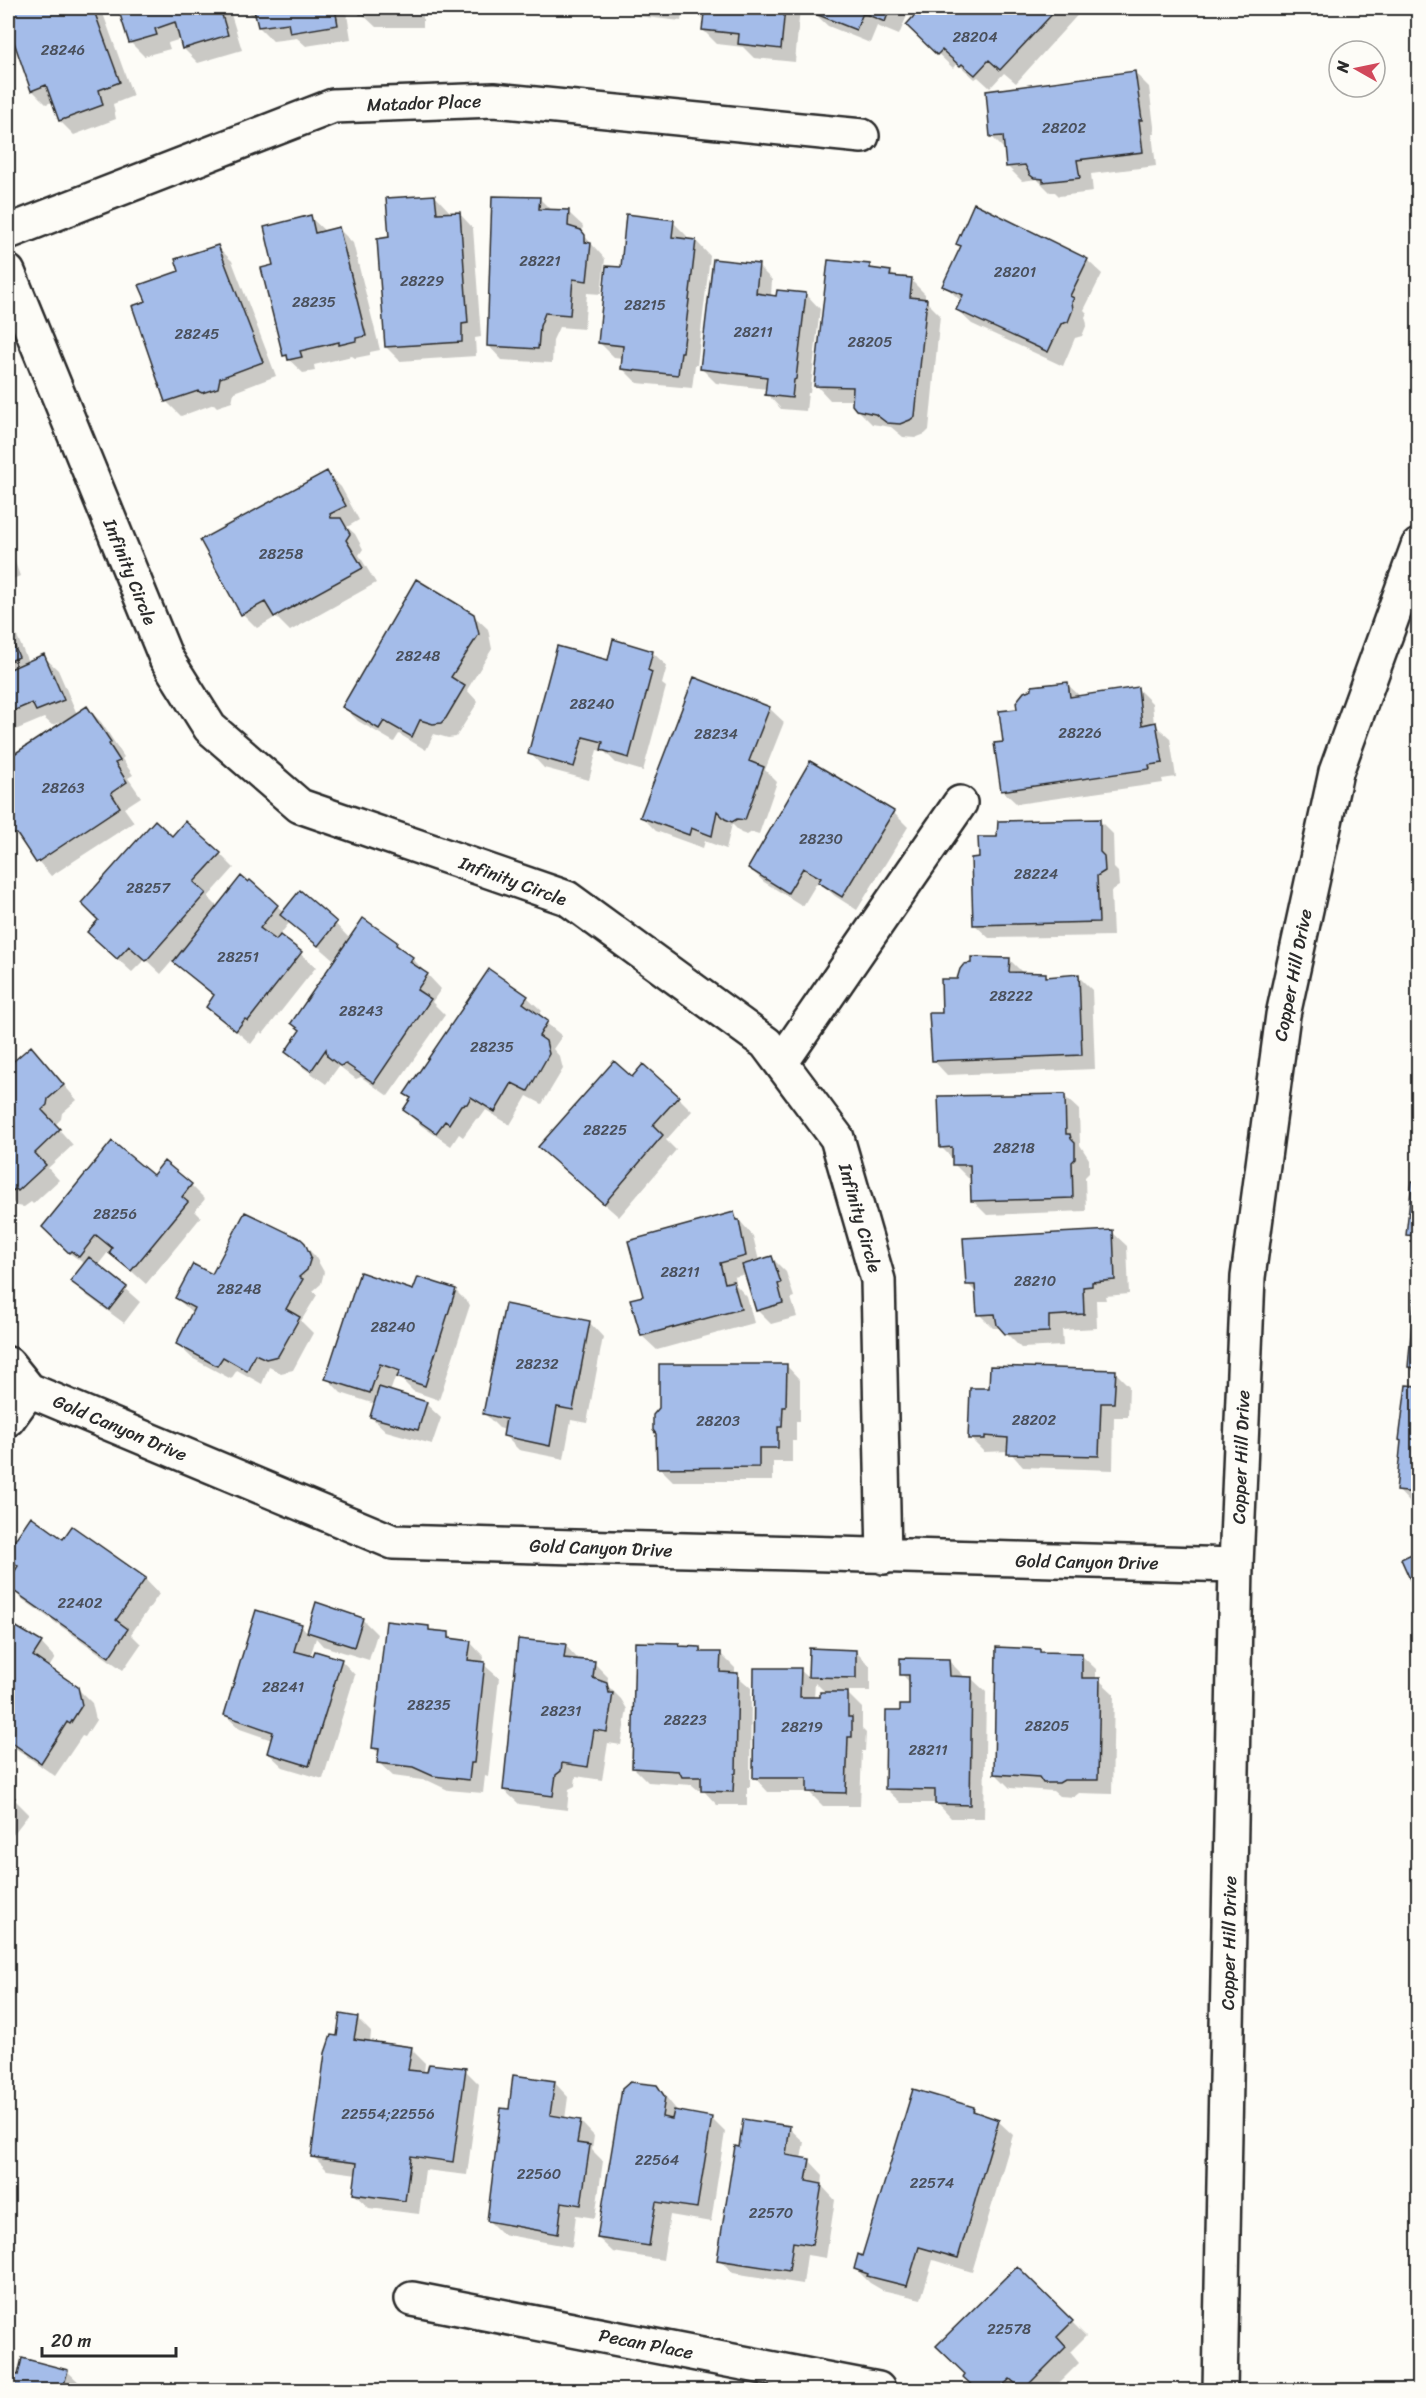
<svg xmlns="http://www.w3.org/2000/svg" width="1426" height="2398" font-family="Sriracha,sans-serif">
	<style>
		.shadow { fill: #0003; fill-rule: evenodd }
		.building { fill: #a4bce9; stroke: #2b2b2b; stroke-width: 1.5 }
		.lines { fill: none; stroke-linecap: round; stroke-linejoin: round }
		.minor-casing { stroke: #2b2b2b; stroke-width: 38 }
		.major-casing { stroke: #2b2b2b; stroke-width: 38 }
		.minor { stroke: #fdfcf7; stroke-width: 33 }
		.major { stroke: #fdfcf7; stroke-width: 33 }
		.labels { text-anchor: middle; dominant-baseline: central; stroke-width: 4.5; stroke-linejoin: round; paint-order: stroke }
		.number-label { font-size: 15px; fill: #494f5a }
		.street-label { font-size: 18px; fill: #2b2b2b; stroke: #fdfcf7 }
	</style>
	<rect width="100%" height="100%" fill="#fdfcf7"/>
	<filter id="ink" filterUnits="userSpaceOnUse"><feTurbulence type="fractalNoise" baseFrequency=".0167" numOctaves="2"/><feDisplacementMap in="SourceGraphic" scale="12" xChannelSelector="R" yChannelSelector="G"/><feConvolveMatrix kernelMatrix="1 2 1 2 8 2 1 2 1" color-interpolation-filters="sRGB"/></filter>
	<g filter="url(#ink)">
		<path class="shadow" d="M8 8H101L133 96 113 104 116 119 74 135 60 121 53 102 46 104 32 90 8 21Z
			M120 8H229L242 50 198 63 184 49 181 39 168 43 170 49 144 56 130 42Z
			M244 8H346L351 39 306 46 297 38 273 41 259 27 258 21Z
			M361 8H434H423V27H376L361 13Z
			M629 8H683L681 21 637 16Z
			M695 8H800L795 62 754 58 743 47 717 44 703 30 705 18Z
			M815 8H910L899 35 877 26 870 43 828 26 813 12Z
			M923 8H1081L1082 10 1016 83 1004 73 990 88 978 77 975 79 957 63 953 68 908 25Z
			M1135 73 1149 87 1155 134H1152L1156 166 1091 174 1093 192 1059 196 1055 192H1050L1037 179 1022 181 1008 167 1006 151 991 136Z
			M435 196 449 211V214L459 213 473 228 481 337 475 338 476 356 400 361 386 347 391 239Z
			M539 198 552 211 568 212 583 226 582 233 605 259 601 294 587 293 584 329 559 327 553 340 552 363 502 360 488 345Z
			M310 217 325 231 339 229 353 243 380 350 370 352V355L355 358 352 356 314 365 315 371 303 373 284 355 275 266Z
			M673 222 687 236V240L696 241 710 256 697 365H695L692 388 637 383 622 368 623 358 614 357 599 342 622 269Z
			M957 243 1087 260 1102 274 1084 310 1087 313 1085 317 1087 324 1082 336 1075 338 1063 366 972 324 957 310 961 301 944 285 962 247Z
			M217 246 232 261 276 376 234 392 232 402 217 407 214 404 181 416 166 401 148 302 181 272Z
			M758 266 772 280 771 296 806 294 820 309 810 393H808L806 411 781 409 767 394V389L716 383 702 369Z
			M870 266 874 270 890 272 896 278 911 280 925 294V300L940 315 929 430 925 434 915 438 903 437 891 427 872 424 857 409 854 400H830L816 385Z
			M327 473 341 487 359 520 347 527 355 534 363 549 359 555 376 583 290 631 276 617 257 628 243 614Z
			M8 543 20 576 8 581Z
			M473 615 488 629 492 649 467 690 478 702 456 737 448 738 434 734 426 750 399 734 394 742 358 721 344 707Z
			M8 623 14 629 28 662 43 656 58 670 77 714 87 708 101 722 124 757 122 759 133 775 128 778 141 797 124 808 134 822 51 876 8 826V760L69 719 52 725 44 718 8 733Z
			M652 652 667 666 662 684 666 687 643 771 616 763 605 752 597 750 589 780 544 768 530 753 609 662Z
			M1067 684 1081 697 1137 688 1152 703 1154 724 1170 738 1176 777 1162 779 1163 783 1017 804 1002 790 1005 743 1019 710Z
			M769 708 784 722 765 770 777 782 759 834 752 832 747 835 741 833 732 824 726 849 705 841 703 848 656 831 642 817Z
			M810 763 893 812 908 827 857 910 835 896 818 881 803 906 764 882 749 868Z
			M1099 820 1113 834 1114 868 1118 872 1119 886 1111 891 1113 936 989 938 974 924 981 858 999 838Z
			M173 838 220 854 234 868 208 897 218 907 277 906 284 912 322 910 350 939 396 943 413 959H410L407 969 413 959 441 989 432 1002 445 1015 388 1096 361 1077 356 1079 339 1066 326 1084 301 1066 287 1052 301 1031 340 954 338 953 333 959 290 922 279 936 316 967 263 1034 260 1032 251 1044 208 1006 215 997 173 960 161 974 145 959 132 972 103 946Z
			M1009 959 1024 974 1045 975 1049 979 1078 976 1092 990 1095 1069 947 1075 933 1060 944 1014 959 980 972 964Z
			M489 971 527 997 542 1011 538 1016 562 1036 553 1049 560 1057 563 1069 542 1104 527 1096 510 1125 486 1110 481 1117 476 1119 463 1137 459 1134 451 1146 419 1124 404 1110 412 1099 406 1093Z
			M8 1009 12 1014 14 1026 8 1030Z
			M1418 1042V1085L1413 1080Z
			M31 1048 77 1100 62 1113 61 1119 55 1125 73 1145 48 1168 59 1180 33 1204 31 1202 24 1207 17 1206 8 1198V1068Z
			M632 1079 678 1097 692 1111 666 1140 676 1150 619 1217 555 1161Z
			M1064 1096 1079 1110 1080 1145 1089 1159V1173L1085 1177 1086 1211 987 1215 973 1201 972 1178H968L954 1164V1160L941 1147Z
			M154 1177 191 1185 205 1199 195 1211 201 1217 146 1284 109 1251 98 1265 140 1302 124 1323 86 1295 72 1281 85 1264 65 1250 51 1236Z
			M1413 1182 1418 1183V1245L1408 1234Z
			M734 1214 753 1236 759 1261 772 1258 786 1272 794 1297 791 1298 797 1317 771 1324 757 1310 746 1274 734 1277 736 1285 747 1297 754 1323 657 1350 642 1336 645 1297Z
			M1112 1232 1127 1246 1129 1294 1105 1296 1106 1300H1096L1097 1328 1062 1330 1063 1346 1021 1348 1001 1328H993L979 1314 978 1294 968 1284Z
			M300 1241 315 1256 324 1272 321 1284 313 1291 317 1295 301 1321 313 1333 293 1370 281 1373 269 1367 262 1384 237 1370 231 1379 192 1358 177 1344 193 1313 176 1298 213 1276Z
			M1417 1278H1418V1376L1409 1367Z
			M455 1290 470 1305 439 1400 413 1391 402 1380 395 1378 390 1392 426 1404 441 1418 432 1444 386 1431 371 1417 375 1404 341 1393 327 1378 414 1292Z
			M589 1322 603 1337 587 1423 571 1420 564 1459 519 1450 505 1436 506 1430 499 1428 485 1414Z
			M786 1365 800 1380V1421H796V1441H792V1462H773V1481H673L659 1467Z
			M1115 1372 1129 1386 1128 1417H1114L1113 1470 1023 1467 1009 1451 984 1452 970 1438 991 1390Z
			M1407 1387 1418 1388V1505H1412L1398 1490Z
			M31 1518 63 1541 73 1528 145 1579 159 1594 131 1634 141 1644 123 1670 22 1599 8 1585 19 1569 8 1558V1552Z
			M1418 1553V1593L1403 1560Z
			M317 1604 363 1620 377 1634 369 1660 323 1646 316 1638 310 1657 341 1660 355 1675 323 1779 283 1767 268 1753 272 1740 240 1729 225 1715 301 1625 308 1633Z
			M8 1624 41 1643 55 1658 48 1669 77 1688 92 1703 96 1720 85 1737 82 1736 55 1776 8 1743Z
			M429 1628 433 1632 448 1634 454 1640 470 1642 484 1657 483 1664 499 1678 488 1777 485 1776 483 1793 448 1790 429 1781 393 1776 378 1762 380 1754 373 1748Z
			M565 1645 579 1660 594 1663 608 1677 607 1685 621 1699 627 1709 621 1745 608 1743 602 1780 576 1776 575 1786 569 1789 567 1810 519 1804 504 1790Z
			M679 1645 682 1648H700L705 1654H721L735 1668V1674L751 1688 750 1787H747V1805H717L703 1790H698L692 1785 648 1782 634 1768Z
			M810 1649 856 1652 870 1666V1691H845L862 1708V1729L866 1733 865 1751H862L860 1806H823L809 1792H768L754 1777 800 1670 810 1679ZM815 1682 826 1693 822 1698H814Z
			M1039 1650 1043 1654 1081 1655 1096 1669V1679L1099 1680 1114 1694 1112 1794 1079 1793 1074 1797 1059 1796 1053 1791 1010 1788 996 1774Z
			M949 1661 963 1675V1678H971L986 1692 984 1818H951L937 1803H901L886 1789 901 1713 910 1707V1683L902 1674Z
			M8 1790 12 1795 11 1796 29 1814 8 1841Z
			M357 2018 371 2032 370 2043 411 2049 425 2063 424 2073 465 2070 479 2084 467 2175 425 2170 419 2214 369 2208 354 2194 357 2174 327 2170 313 2156 339 2038Z
			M554 2082 568 2097 565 2119 580 2121 594 2136 592 2150 603 2161 595 2218 576 2215 572 2247 502 2234 488 2220 510 2110Z
			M657 2086 679 2113 711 2118 725 2132 711 2222 670 2215 663 2260 613 2252 598 2238Z
			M973 2109 979 2114 998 2121 1013 2135 972 2272 933 2260 921 2299 882 2290 870 2283 856 2269Z
			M789 2128 804 2142 801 2159 809 2160 823 2175 822 2186 835 2200 826 2258 807 2255 803 2284 733 2273 719 2259Z
			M1017 2268 1086 2336 1070 2352 1079 2363 1052 2390H980L938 2346Z
			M67 2371 82 2385 80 2390H8V2381L13 2382Z"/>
		<path class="building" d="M8 8H93L120 82 99 90 103 105 59 121 46 85 31 91 8 25Z
			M118 8H220L228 35 182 49 175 22 155 29 157 35 129 43Z
			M243 8H335L338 25 290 33 288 23 258 27 254 10 247 11Z
			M360 8H409V13L360 14Z
			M693 8H785L781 49 738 44 739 34 702 30 704 13 697 12Z
			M813 8H890L885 22 863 13 856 30 811 12Z
			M921 8H1058L1000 70 989 60 975 75 962 64 960 66 942 50 937 55 906 25Z
			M1135 71 1142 120H1139L1143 152 1077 160 1080 178 1043 182V179L1034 178 1030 175 1025 165 1006 167 1003 136 990 137 986 91Z
			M435 195 437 213 460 212 468 323 462 324V342L385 347 377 239 389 237 386 198Z
			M492 196 540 197 539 209 569 210 568 226 581 230 585 235V242L591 243 587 281 573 279 570 315 545 313 540 326 538 349 487 346Z
			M974 203 1088 259 1070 296 1074 298 1072 302 1073 309 1068 322 1061 324 1048 352 956 310 963 295 942 286 961 246 956 244Z
			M626 214 674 220 672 237 696 240 683 352H681L678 375 621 369 623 346 598 343 606 266 621 267Z
			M311 215 315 233 339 227 366 336 356 338V341L339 345V342L300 351 302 357 288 360 287 355 283 356 261 268 273 265 264 227Z
			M218 245 263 362 220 378 218 388 202 393 198 391 165 402 132 306 146 301 139 285 179 271 175 259Z
			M713 259 759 264 756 293 776 296 777 290 806 293 796 379 794 380 792 398 765 395 767 377 700 369Z
			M828 260 870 264V268L891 271 890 276 912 278 910 297 927 299 915 416 910 420 900 424 887 423 875 414 856 410 852 405 853 387 814 386Z
			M327 471 346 506 330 514 331 518H341L350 534 346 540 363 568 274 617 265 602 241 615 200 540Z
			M416 579 474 614 479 634 451 677 465 686 446 718 441 723 433 724 420 720 412 737 384 721 379 729 342 707Z
			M8 631 19 657 8 662Z
			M613 639 653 651 648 670 652 672 629 758 601 750 603 742 583 737 574 767 528 754 557 646 608 660Z
			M44 654 64 700 36 711 32 703 8 713V670Z
			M694 677 770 707 749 761 764 767 745 820 737 819 732 822 725 819 717 811 712 836 691 828 689 835 640 817Z
			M1068 682 1070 697 1138 687 1142 725 1156 722 1163 763 1149 765 1150 769 1001 791 994 743 1003 742 999 711 1017 709 1016 702 1024 692 1032 689V686Z
			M87 706 111 742 109 744 120 761 115 763 127 782 111 793 120 807 36 863 17 834H12L8 829V758Z
			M810 761 894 811 842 897 818 882 821 878 803 868 788 893 748 868Z
			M1100 819V852L1104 856 1105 871 1097 876 1099 922 973 925 971 858 979 857 978 837H997L998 821Z
			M155 820 172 836 185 821 221 853 194 882 206 893 146 961 129 946 117 959 87 932 98 920 81 903Z
			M241 876 248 882 250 880 278 905 260 928 276 940 280 935 302 952 248 1021 245 1019 236 1031 206 1007 214 995 173 962Z
			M300 890 337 922 318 946 280 915Z
			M363 918 397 942 396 945 413 957 410 962 428 974 417 990 431 999 374 1083 346 1064 340 1066 327 1056 326 1049 311 1071 285 1052 300 1030 291 1023Z
			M971 957 1010 958 1009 972 1046 973V977L1079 974 1082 1055 932 1061 929 1013H942L941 979H957L960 969 964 964 971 963Z
			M489 969 528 996 523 1003 548 1021 539 1036 546 1041 549 1054 528 1091 512 1083 495 1112 471 1097 467 1104 461 1105 449 1124 445 1121 436 1133 403 1110 411 1098 404 1094Z
			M1418 1038V1081L1412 1080Z
			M31 1046 64 1085 48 1099 47 1105 42 1110 60 1129 35 1153 46 1165 18 1191 16 1189 8 1193V1066Z
			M614 1061 632 1077 643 1064 679 1096 653 1125 663 1135 604 1204 538 1147Z
			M1065 1094 1066 1134H1070L1071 1139 1075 1143V1159L1072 1162 1073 1198 971 1201 970 1165H952V1147L940 1148 938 1096Z
			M112 1141 153 1175 164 1161 192 1184 182 1197 188 1202 131 1271 109 1253 112 1248 96 1235 79 1257 71 1251 69 1253 42 1227Z
			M1412 1181 1418 1182V1236L1406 1235Z
			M245 1212 301 1239 305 1243 311 1257 307 1270 299 1277 303 1279 286 1309 300 1317 278 1356 266 1359 255 1354 247 1371 223 1357 217 1366 176 1344 194 1308 175 1298 193 1264 212 1274Z
			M734 1212 736 1220H739L746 1256 720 1263 725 1283 733 1281 741 1309 641 1336 630 1299 643 1296 628 1241Z
			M1113 1230 1115 1280 1092 1282V1286L1083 1287 1084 1314 1049 1316V1332L1005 1334 997 1325 995 1314 977 1315 975 1285H966L963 1238Z
			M772 1256 781 1283 778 1284 783 1303 756 1311 742 1265Z
			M89 1257 127 1287 109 1310 70 1281Z
			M360 1272 413 1290 418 1277 456 1289 425 1386 397 1377 400 1371 380 1364 370 1393 325 1379Z
			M1416 1276 1418 1277V1368L1408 1367Z
			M505 1304 590 1321 573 1410 557 1407 550 1446 503 1436 506 1419 483 1414Z
			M659 1364H787L786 1407H783L782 1427H778V1448H759V1467L657 1468 656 1434 653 1430V1415L659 1408Z
			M990 1366 1116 1370 1114 1403H1101L1099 1456 1007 1454 1008 1438 985 1436V1439H968L970 1388H989Z
			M1406 1385 1418 1386V1493L1396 1491 1401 1441 1399 1440Z
			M379 1387 427 1402 418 1430 370 1417Z
			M31 1516 63 1539 72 1526 146 1578 116 1620 128 1629 109 1657 8 1587V1582L18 1566 8 1558V1550Z
			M1418 1551V1597L1401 1559Z
			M316 1602 363 1618 354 1647 307 1632Z
			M256 1610 302 1624 294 1651 313 1656 315 1651 342 1659 309 1766 267 1753 273 1732 224 1715Z
			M386 1621 429 1626V1630L449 1632V1638L471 1641 468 1660 485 1662 474 1763H471L469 1780 433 1776 413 1767 377 1763 379 1749 372 1748Z
			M8 1622 42 1642 33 1656 78 1687 82 1705 70 1724 67 1722 41 1763 8 1740Z
			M518 1639 566 1644 564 1658 595 1661 593 1678 607 1683 609 1693H613L607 1732 594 1730 588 1767 562 1763 561 1771 556 1775 553 1796 503 1790Z
			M635 1642 680 1643 679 1646 700 1647V1652H721L720 1672 738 1673 736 1773 734 1774 733 1792 701 1791V1777H682L679 1771 632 1768Z
			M996 1647 1040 1649V1652L1082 1653V1678H1100L1098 1780H1064L1059 1783H1043L1039 1777 994 1774Z
			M809 1648 856 1650V1678L808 1677Z
			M900 1658 949 1659 950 1676 972 1677 970 1805 935 1804V1790L885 1789 886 1711H900V1705H909V1675H900Z
			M754 1668H801L800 1697H820V1692H848V1717H852V1737H848L846 1793 807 1792V1778H753Z
			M8 1792 15 1798 8 1808Z
			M340 2014 358 2017 354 2039 412 2047 408 2070 427 2072 429 2064 466 2068 453 2162 411 2156 405 2201 353 2194 357 2163 311 2157 325 2053 331 2035 337 2036Z
			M513 2075 555 2081 550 2115 581 2120 577 2143 590 2145 581 2205 562 2202 558 2234 487 2221 501 2108 509 2109Z
			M630 2082 657 2085 665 2097 662 2117 672 2119 674 2110 712 2117 697 2208 656 2202 649 2246 597 2238 622 2089Z
			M913 2089 974 2107 973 2111 999 2120 958 2258 919 2247 907 2286 867 2276 868 2274 854 2269 858 2254 862 2256Z
			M743 2119 790 2126 786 2155 810 2159 806 2181 822 2184 812 2245 793 2242 789 2271 717 2260 735 2146 739 2147Z
			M1017 2266 1073 2321 1057 2337 1066 2347 1023 2390 1010 2379 998 2390H977L963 2377 965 2374 936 2346Z
			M22 2358 68 2370 64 2385 69 2386 67 2390H8V2379L12 2380 14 2374 18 2375Z"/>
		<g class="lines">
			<defs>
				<path id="minor" d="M8 232 333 106 494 100 862 136
					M8 272 166 658 210 728 300 806 567 898 766 1043 837 1138 878 1280 884 1557
					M781 1063 960 803
					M8 1364 29 1390 393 1542 1236 1565
					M8 1419 29 1390
					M412 2299 878 2389V2390"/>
				<path id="major" d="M1220 2390 1236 1565 1248 1277 1283 1015 1336 772 1418 546"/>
			</defs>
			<use href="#minor" class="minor-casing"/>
			<use href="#major" class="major-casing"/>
			<use href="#minor" class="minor"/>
			<use href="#major" class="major"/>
		</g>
	</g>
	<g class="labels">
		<g class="number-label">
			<text x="975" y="37">28204</text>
			<text x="63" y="50">28246</text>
			<text x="1064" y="128">28202</text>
			<text x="540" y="261">28221</text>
			<text x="1015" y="272">28201</text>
			<text x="422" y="281">28229</text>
			<text x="314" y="302">28235</text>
			<text x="645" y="305">28215</text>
			<text x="753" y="332">28211</text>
			<text x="197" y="334">28245</text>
			<text x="870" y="342">28205</text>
			<text x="281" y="554">28258</text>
			<text x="418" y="656">28248</text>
			<text x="592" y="704">28240</text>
			<text x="1080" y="733">28226</text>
			<text x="716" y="734">28234</text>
			<text x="63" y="788">28263</text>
			<text x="821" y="839">28230</text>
			<text x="1036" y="874">28224</text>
			<text x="148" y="888">28257</text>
			<text x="238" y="957">28251</text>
			<text x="1011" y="996">28222</text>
			<text x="361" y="1011">28243</text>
			<text x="492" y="1047">28235</text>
			<text x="605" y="1130">28225</text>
			<text x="1014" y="1148">28218</text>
			<text x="115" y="1214">28256</text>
			<text x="680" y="1272">28211</text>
			<text x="1035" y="1281">28210</text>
			<text x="239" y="1289">28248</text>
			<text x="393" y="1327">28240</text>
			<text x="537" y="1364">28232</text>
			<text x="1034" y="1420">28202</text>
			<text x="718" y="1421">28203</text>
			<text x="80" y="1603">22402</text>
			<text x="283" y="1687">28241</text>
			<text x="429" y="1705">28235</text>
			<text x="561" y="1711">28231</text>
			<text x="685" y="1720">28223</text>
			<text x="1047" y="1726">28205</text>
			<text x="802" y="1727">28219</text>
			<text x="928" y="1750">28211</text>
			<text x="388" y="2114">22554;22556</text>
			<text x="657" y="2160">22564</text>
			<text x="539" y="2174">22560</text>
			<text x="932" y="2183">22574</text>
			<text x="771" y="2213">22570</text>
			<text x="1009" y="2329">22578</text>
		</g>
		<g class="street-label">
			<text transform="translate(424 103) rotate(-2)">Matador Place</text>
			<text transform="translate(130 572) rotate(68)">Infinity Circle</text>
			<text transform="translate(513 881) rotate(20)">Infinity Circle</text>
			<text transform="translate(1293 975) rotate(-79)">Copper Hill Drive</text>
			<text transform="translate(860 1218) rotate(74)">Infinity Circle</text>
			<text transform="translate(120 1428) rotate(23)">Gold Canyon Drive</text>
			<text transform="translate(1241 1457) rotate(-88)">Copper Hill Drive</text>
			<text transform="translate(601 1548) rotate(2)">Gold Canyon Drive</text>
			<text transform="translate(1087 1562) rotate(1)">Gold Canyon Drive</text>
			<text transform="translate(1229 1943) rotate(-89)">Copper Hill Drive</text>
			<text transform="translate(646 2344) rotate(11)">Pecan Place</text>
		</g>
	</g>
	<rect width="1426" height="2398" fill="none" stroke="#fdfcf7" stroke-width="30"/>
	<rect x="15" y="15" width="1396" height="2368" fill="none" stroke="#2b2b2b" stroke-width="2" filter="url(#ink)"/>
	<g transform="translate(1357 69) rotate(279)"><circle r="28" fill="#fdfcf7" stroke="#a9a8a5" stroke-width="1.5"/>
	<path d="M0-4.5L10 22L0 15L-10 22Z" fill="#d1495b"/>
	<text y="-9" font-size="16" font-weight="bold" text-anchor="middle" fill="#2b2b2b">N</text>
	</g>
	<path d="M42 2347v9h134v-9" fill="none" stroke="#2b2b2b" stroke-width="3"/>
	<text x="51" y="2347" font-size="18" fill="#2b2b2b" stroke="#fdfcf7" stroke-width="4.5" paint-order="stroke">20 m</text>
</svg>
